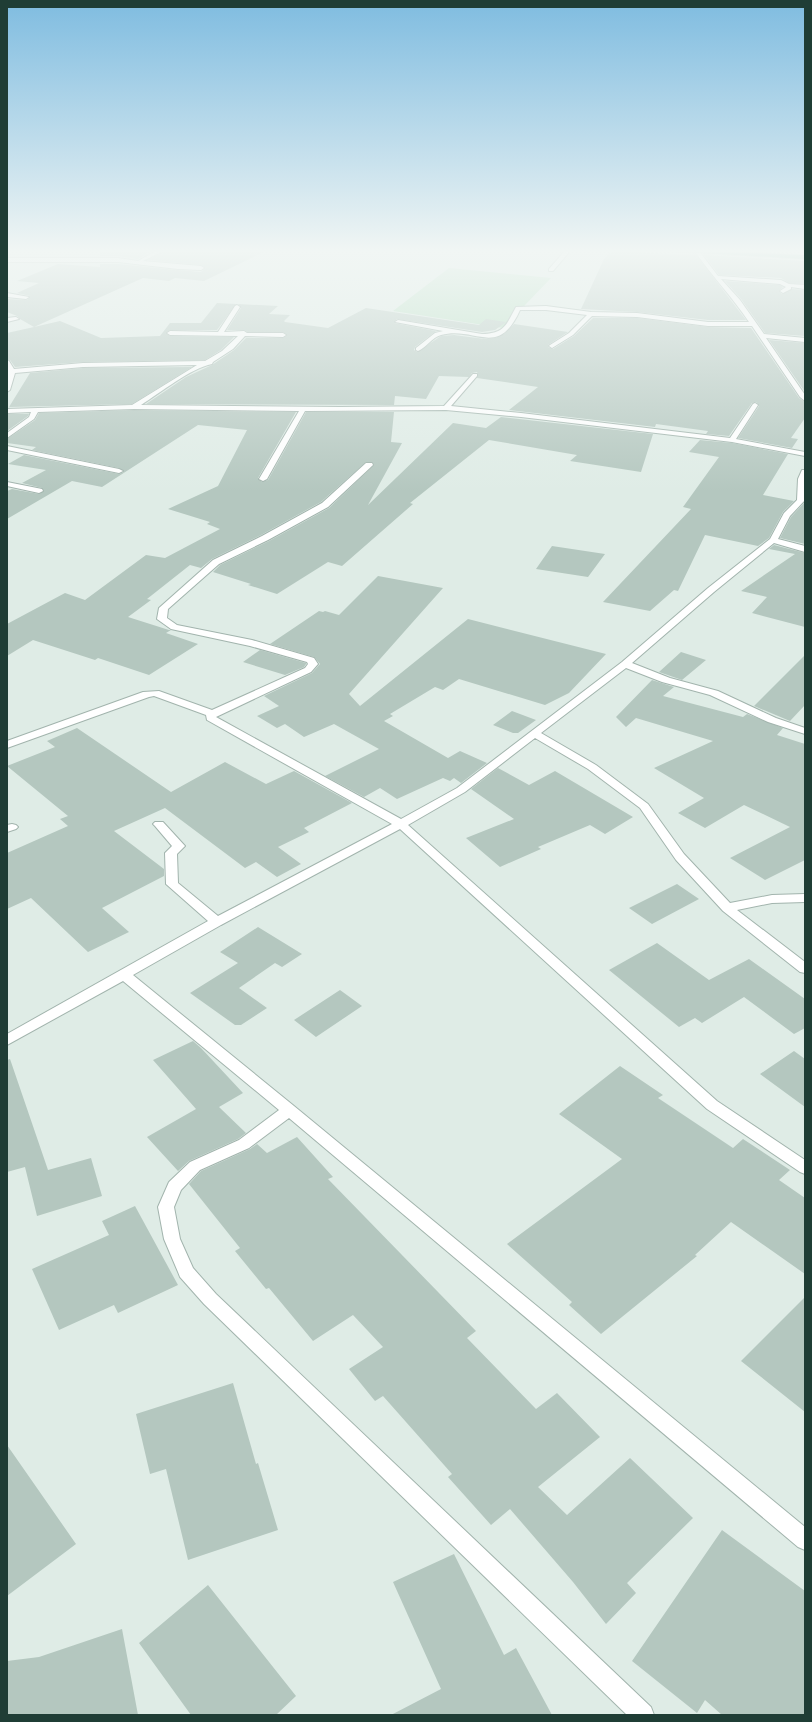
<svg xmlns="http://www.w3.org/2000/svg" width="812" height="1722" font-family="'Source Sans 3',sans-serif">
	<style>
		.green { fill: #b6dfc1 }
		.building { fill: #b4c7bf }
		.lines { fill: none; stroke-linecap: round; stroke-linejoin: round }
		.street-casing { stroke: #a2b4ad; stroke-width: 2 }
		.primary-casing { stroke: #c0c9c6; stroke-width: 2 }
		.street { fill: #fff; fill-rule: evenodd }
		.primary { fill: #60a592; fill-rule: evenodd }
	</style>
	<rect width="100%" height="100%" fill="#dfece6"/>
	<path class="green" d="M449 268 551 278 503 328 393 311Z"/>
	<path class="building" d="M100 251H152L138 259 118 256H100Z
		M164 251H266L204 281 175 278 169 281 143 278 34 327 60 321 101 338 160 336 170 323H201L217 303 236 304 217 330H170L166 333 170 336 234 337 221 350 205 360 83 362 15 367 10 360 7 359V333L34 327 20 319 17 316 7 312V299L27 300 30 296 17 293 39 283 17 281 58 264 100 267V264H118L178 270 201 272 205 268 201 265 148 260Z
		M612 251 696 255 746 320H708L637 312 581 309 604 259Z
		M704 255 805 261V284L789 283 781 278 719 275Z
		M725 281 780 285 783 287 779 291 782 294 792 289 805 290V336L765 333 741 299Z
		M238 304 278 306 269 314 290 315 284 321 285 322 328 328 366 308 479 325 486 319 506 322 495 330 482 332 397 319 394 323 436 331 415 347 414 350 417 352 441 336 454 335 485 339 495 338 504 334 514 324 568 332 548 345V347L553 349 574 336 593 318H637L708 327 751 328 799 398 805 402V418L791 438 798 439 792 448 738 438 759 406 756 402 752 403 729 436 706 434 708 431 656 424 655 427 509 410 538 387 477 378 478 374 477 372 472 373 469 377 439 376 426 399 395 396 394 405 146 404 186 377 212 365 234 350 246 338H283L287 335 283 332H247L244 330H227L241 308Z
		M769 340 805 343V392Z
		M192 367 132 404 9 407 30 373 83 368Z
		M134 410 296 412 258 478 262 482 268 480 306 412H394L391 442 402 443 368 505 453 423 486 428 501 417 653 434 641 472 570 461 577 455 489 440 410 503 413 504 342 566 328 562 277 594 248 585 251 584 213 572 220 565 269 541 329 508 374 465 372 462H366L321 502 261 535 212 559 201 568 190 565 147 599 151 600 128 617 169 630H171L166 633 198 644 149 675 98 658 95 660 33 640 7 656V624L65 593 85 600 146 555 165 558 220 529 207 524 210 522 168 509 218 486 247 430 198 425 102 487 72 481 7 519V491L12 489 39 494 44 491 42 488 22 483 46 470 8 464 24 455 119 474 124 472 119 468 32 450 36 447 7 443V439L35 420 39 413Z
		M7 414H29L28 416 7 431Z
		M700 440 732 443 788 454 763 495 794 501 783 512 769 538 758 546 705 535 678 591 674 590 650 611 603 602 691 509 683 507 719 457 689 452Z
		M804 503 805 544 780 538 791 517Z
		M774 545 805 553V627L752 613 767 597 741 591 795 554 769 549Z
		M552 546 605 554 588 577 536 569Z
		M378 576 443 588 349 694 360 706 468 619 606 654 569 693 545 705 459 679 443 690 435 687 390 714 393 716 384 721 448 758 460 751 487 763 461 783 454 778 450 781 443 778 397 799 380 788 364 797 325 776 379 749 334 724 304 737 285 724 277 728 257 716 279 706 264 696 312 673 320 664 314 657 270 644 319 611 323 612 325 611 339 615Z
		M260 650 306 663V664L304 667 285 675 243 662Z
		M681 652 706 660 682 680 659 672Z
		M805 655V705L790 721 754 706Z
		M652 680 674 687 663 696 743 717 747 714 783 728 777 735 805 744V860L765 880 730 858 790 827 744 805 705 828 678 813 704 798 654 768 713 741 636 718 626 727 616 717Z
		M512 711 536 720 518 733H513L493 725Z
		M77 728 171 792 225 762 266 784 294 771 352 803 304 828 309 832 278 847 301 864 277 877 256 862 245 868 165 808 114 831 164 869V876L102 908 129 932 88 952 31 898 7 909V853L68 826 60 819 68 816 7 766 55 747 47 741Z
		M498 768 529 785 555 771 633 817 605 834 590 825 538 847 541 849 500 867 466 838 514 819 471 789Z
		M677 884 699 899 652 924 629 908Z
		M258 927 302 954 282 967 275 963 239 988 267 1008 241 1025H235L190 993 238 963 220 952Z
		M657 943 709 980 749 959 805 999V1028L794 1034 744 997 702 1023 695 1018 679 1027 609 970Z
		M340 990 362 1006 316 1037 294 1020Z
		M193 1041 201 1048 243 1093 219 1107 246 1133 238 1139 189 1161 178 1171 147 1137 196 1109 153 1060Z
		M794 1051 805 1059V1107L760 1074Z
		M10 1059 48 1170 91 1158 102 1196 37 1216 25 1167 7 1172V1060Z
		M620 1066 663 1095 658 1098 733 1148 743 1139 790 1170 779 1180 805 1198V1274L731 1222 695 1255 697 1256 601 1334 569 1305 572 1302 507 1244 622 1159 559 1114Z
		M297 1137 333 1177 328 1179 476 1331 467 1338 536 1409 557 1393 600 1437 538 1487 567 1515 630 1458 693 1518 627 1583 636 1593 606 1624 573 1582 510 1509 491 1525 448 1477 452 1474 383 1396 375 1401 349 1369 383 1347 353 1315 313 1341 269 1288 266 1289 235 1251 240 1248 189 1184 201 1171 250 1149 257 1144 267 1153Z
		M135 1206 178 1285 118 1313 114 1305 59 1330 32 1269 109 1235 102 1221Z
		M805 1297V1412L741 1361Z
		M233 1383 256 1464 258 1463 278 1530 188 1560 166 1469 150 1474 136 1414Z
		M7 1445 76 1544 7 1596Z
		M722 1530 805 1591V1715H722L705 1700 697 1713 632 1661Z
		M454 1554 504 1655 516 1648 552 1715H391L441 1689 393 1582Z
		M208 1585 296 1696 276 1715H191L139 1643Z
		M122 1629 138 1715H7V1661L39 1657Z"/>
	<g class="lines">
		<defs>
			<path id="street" d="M156 251H163L143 261 201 266 204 268 201 270 178 269 118 262H7V258H118L138 261Z
				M565 251H570L553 271H549V269Z
				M699 251 718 276 781 280 789 284 805 285V289L791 287V289L783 293 780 291 786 287 780 284 721 279 740 300 764 334 805 338V342L766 338 805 395V401L800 397 752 326H708L637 317 592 316 573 335 552 348 549 346 550 345 569 333 587 315 546 310H520C498 359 476 326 441 335 432 337 426 348 418 351L416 350V348L435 333 443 331 395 322 398 320 482 334C505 333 506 325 516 307L546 306 591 312 637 313 708 322H749C733 298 713 277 696 253Z
				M7 293 29 297 26 299 7 297Z
				M237 305 240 307 224 332 244 331 247 333H283L286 335 283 337 245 336 233 349 213 362 212 364C191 368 160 393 141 405L340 407 444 406 473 374H477V376L451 406 521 413 730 438 753 404 755 403 758 405 736 439 805 452V456L732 442 521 417 446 410 305 411 267 479 263 481 259 479 299 411 134 409 38 412 34 419 7 438V433L29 417 31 412 7 413V409L132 405 197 365 83 367 15 373 10 390 7 392V370H8L7 360 9 361 14 369 83 363 205 361 222 351 238 336 170 335 167 333 170 331 218 332 235 306Z
				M7 318 16 317 19 319 7 322Z
				M7 446 119 469 123 471 119 473 7 450Z
				M366 463H372L373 465 328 507 268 540 219 564 168 609 167 618 177 625 252 640 314 658 318 664 311 672 216 717 401 819 457 788 622 662 708 588 770 539 784 513 797 500 798 479 802 470H805V500L790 516 778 539 805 546V552L774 543 714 592 632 663 670 678 718 691 776 718 805 728V734L768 722 710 695 662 682 626 668 541 733 596 765 648 804 684 854 730 903 772 895 805 894V902L772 903 737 910 805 962V973L800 972 723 911 676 860 640 808 588 769 535 738 465 792 408 825 717 1101 805 1160V1174L800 1172 707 1109 400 829 221 925 133 975 294 1106 805 1527V1550L798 1547 289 1118 249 1148 200 1170 181 1190 174 1207 180 1239 193 1268 216 1294 651 1707 654 1715H627L204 1304 180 1277 178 1272 164 1239 158 1207 169 1182 190 1162 239 1140 279 1110 123 981 7 1045V1034L208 921 166 884 165 853 172 846 155 826 153 824 155 822H163L185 846 177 854 178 883 218 916 392 824 207 720 206 715 154 696 149 697 7 748V741L143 692 159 691 212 710 305 668 308 664 307 662 250 646 171 629 157 619 159 608 213 560 262 536 322 503Z
				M7 482 42 489 43 491 39 493 7 486Z
				M12 824 16 825 18 827 16 829 7 832V825Z"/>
			<path id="primary" d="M665 251H711L805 255V259Z"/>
		</defs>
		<use href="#street" class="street-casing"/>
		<use href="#primary" class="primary-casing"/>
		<use href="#street" class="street"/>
		<use href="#primary" class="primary"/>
	</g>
	<linearGradient id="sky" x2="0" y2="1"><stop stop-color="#7fbce0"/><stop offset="0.51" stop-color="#f1f6f4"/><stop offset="1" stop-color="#f1f6f4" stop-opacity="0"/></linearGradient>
	<rect width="812" height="492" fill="url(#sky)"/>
	<rect width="812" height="1722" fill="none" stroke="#1f3d35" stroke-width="16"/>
</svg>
